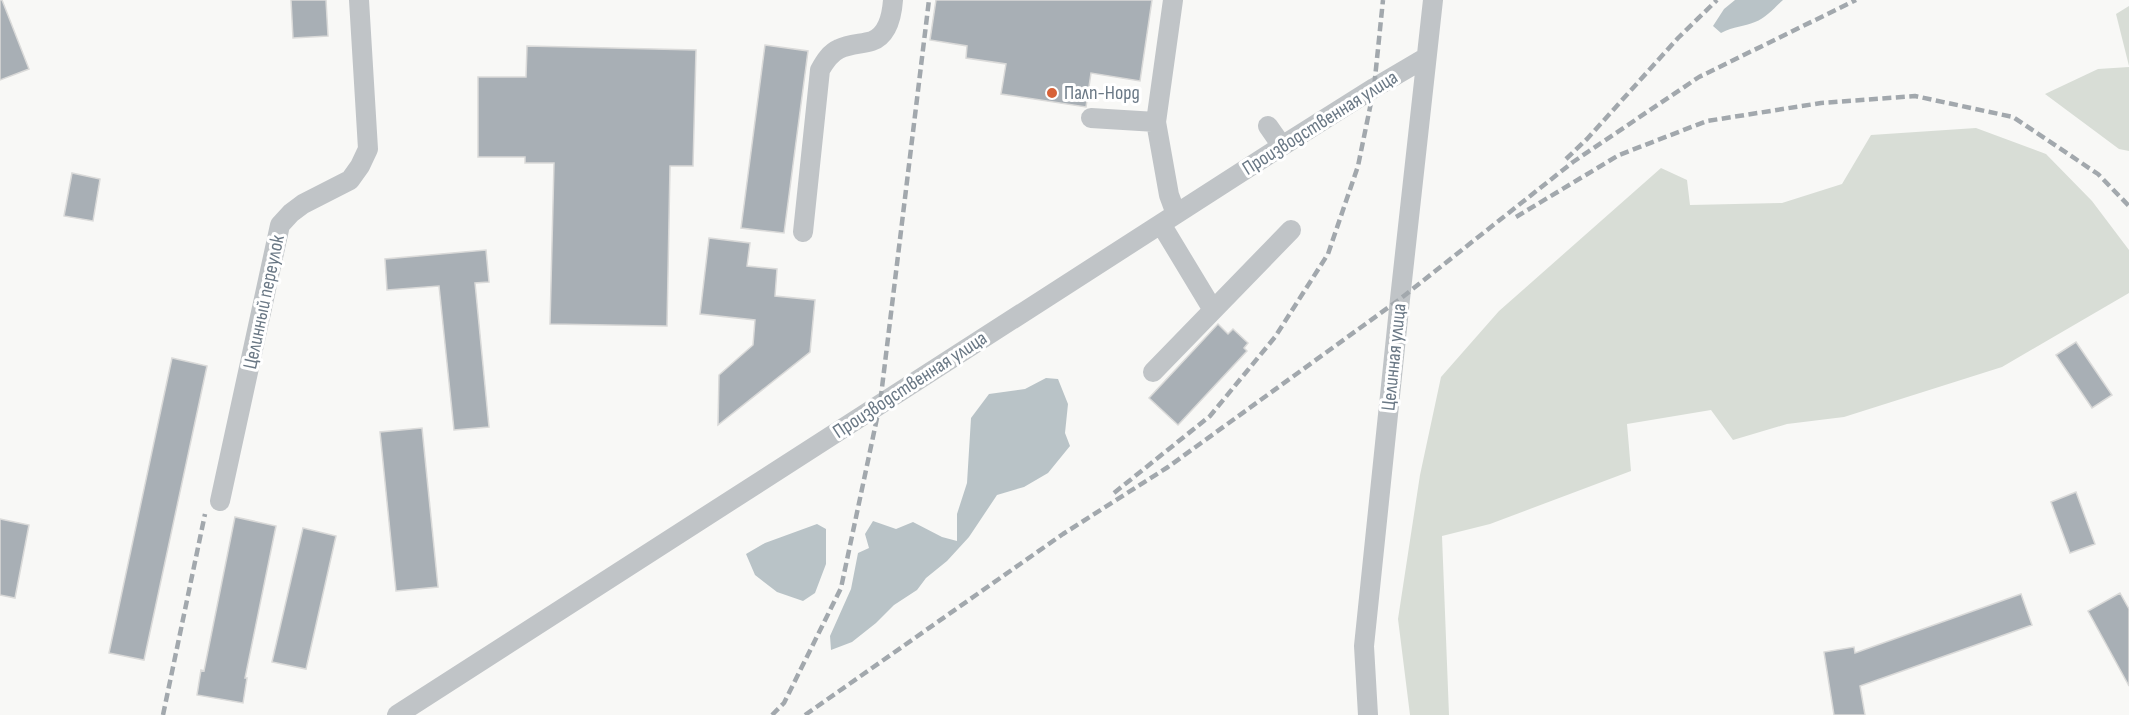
<svg xmlns="http://www.w3.org/2000/svg" width="2129" height="715" font-family="'Sofia Sans Condensed',sans-serif">
	<style>
		.green { fill: #d8ddd6 }
		.water { fill: #b9c3c7 }
		.building { fill: #a8afb5; stroke: #dadad9; stroke-width: 1.5 }
		.lines { fill: none; stroke-linecap: round; stroke-linejoin: round }
		.minor { stroke: #c0c4c7; stroke-width: 20 }
		.rail { stroke: #a2a8ad; stroke-width: 4.5; stroke-dasharray: 9 4.5; stroke-linecap: butt }
		.poi-dot { fill: #d76238; stroke: #fff; stroke-width: 2 }
		.labels { text-anchor: middle; dominant-baseline: central; stroke-width: 6; stroke-linejoin: round; paint-order: stroke }
		.poi-label { font-size: 20px; fill: #6a7885; stroke: #fff; text-anchor: start }
		.street-label { font-size: 20px; fill: #6a7885; stroke: #fff }
	</style>
	<rect width="100%" height="100%" fill="#f8f8f6"/>
	<path class="green" d="M2129 6V66L2116 14Z
		M2129 67V151L2119 149 2045 94 2098 69Z
		M1976 128 2046 154 2092 201 2129 250V293L2002 367 1844 417 1787 424 1733 440 1711 410 1627 424 1631 471 1490 524 1442 536 1449 715H1410L1398 619 1420 475 1441 377 1499 311 1661 168 1687 180 1690 205 1782 203 1842 184 1871 135Z"/>
	<path class="water" d="M1735 0H1783C1774 8 1766 18 1755 22 1744 27 1734 26 1721 33L1713 26 1724 9Z
		M1046 378 1058 379 1068 404 1065 433 1070 446 1048 473 1024 487 997 495 969 537 947 561 926 578 917 590 894 605 876 623 852 642 831 650 830 636 851 589 858 553 869 548 865 534 873 521 896 529 913 522 942 537 957 541V514L967 483 971 418 989 394 1025 389Z
		M817 524 826 529V564L815 593 803 601 777 592 755 575 746 554 765 543Z"/>
	<path class="building" d="M0 0H2L29 69 0 80Z
		M291 0H326L328 36 293 38Z
		M936 0H1152L1140 81 1091 73 1086 107 1001 94 1006 64 966 58 967 46 930 40Z
		M765 45 808 51 784 233 741 228Z
		M527 46 696 50 693 166H670L667 326 550 324 554 163H525V157H478V77H526Z
		M72 173 100 179 93 221 64 216Z
		M709 238 750 243 747 266 777 269 775 296 815 300 810 352 718 425 719 375 753 345 755 320 700 314Z
		M486 250 489 282 475 283 489 427 454 430 439 286 387 290 385 259Z
		M1218 324 1228 334 1233 329 1248 343 1244 348 1247 351 1178 425 1149 398Z
		M2076 342 2112 395 2092 408 2056 355Z
		M172 358 207 366 144 660 109 653Z
		M422 428 438 587 396 591 380 432Z
		M2076 492 2095 544 2070 553 2051 502Z
		M235 517 276 526 245 678H247L243 703 197 695 201 670 204 671Z
		M0 519 29 525 15 598 0 595Z
		M303 528 336 536 306 669 272 662Z
		M2120 593 2129 609V686L2088 611Z
		M2021 594 2032 625 1860 686 1865 715H1834L1824 652 1854 647 1855 653Z"/>
	<g class="lines">
		<path class="minor" d="M1173 0 1156 122 1169 195 1176 214
			M1091 118 1156 122
			M1268 126 1282 146
			M1161 224 1213 310
			M803 232 820 70C825 61 830 53 839 49 849 44 862 44 872 41 888 35 892 14 893 0
			M1153 372 1291 230
			M220 501 280 225 291 213 303 204 350 180 360 166 368 149 359 0
			M397 715 1282 146 1374 88 1425 58
			M1368 715 1364 646 1400 299 1433 0"/>
		<path class="rail" d="M1566 159 1587 139 1678 38 1717 0
			M1516 217 1619 155 1707 121 1821 103 1915 96 2013 117 2098 174 2129 206
			M1114 493 1210 416 1275 337 1328 254 1358 166 1374 88 1383 0
			M163 715 205 514
			M772 715 784 703 841 588 880 404 929 0
			M805 715 1063 534 1168 467 1400 299 1573 162 1699 77 1856 0"/>
	</g>
	<circle class="poi-dot" cx="1052" cy="93" r="6"/>
	<g class="labels">
		<g class="poi-label">
			<text x="1064" y="93">Палп-Норд</text>
		</g>
		<g class="street-label">
			<text transform="translate(1320 123) rotate(-32)">Производственная улица</text>
			<text transform="translate(264 302) rotate(-78)">Целинный переулок</text>
			<text transform="translate(1394 357) rotate(-84)">Целинная улица</text>
			<text transform="translate(910 385) rotate(-33)">Производственная улица</text>
		</g>
	</g>
</svg>
